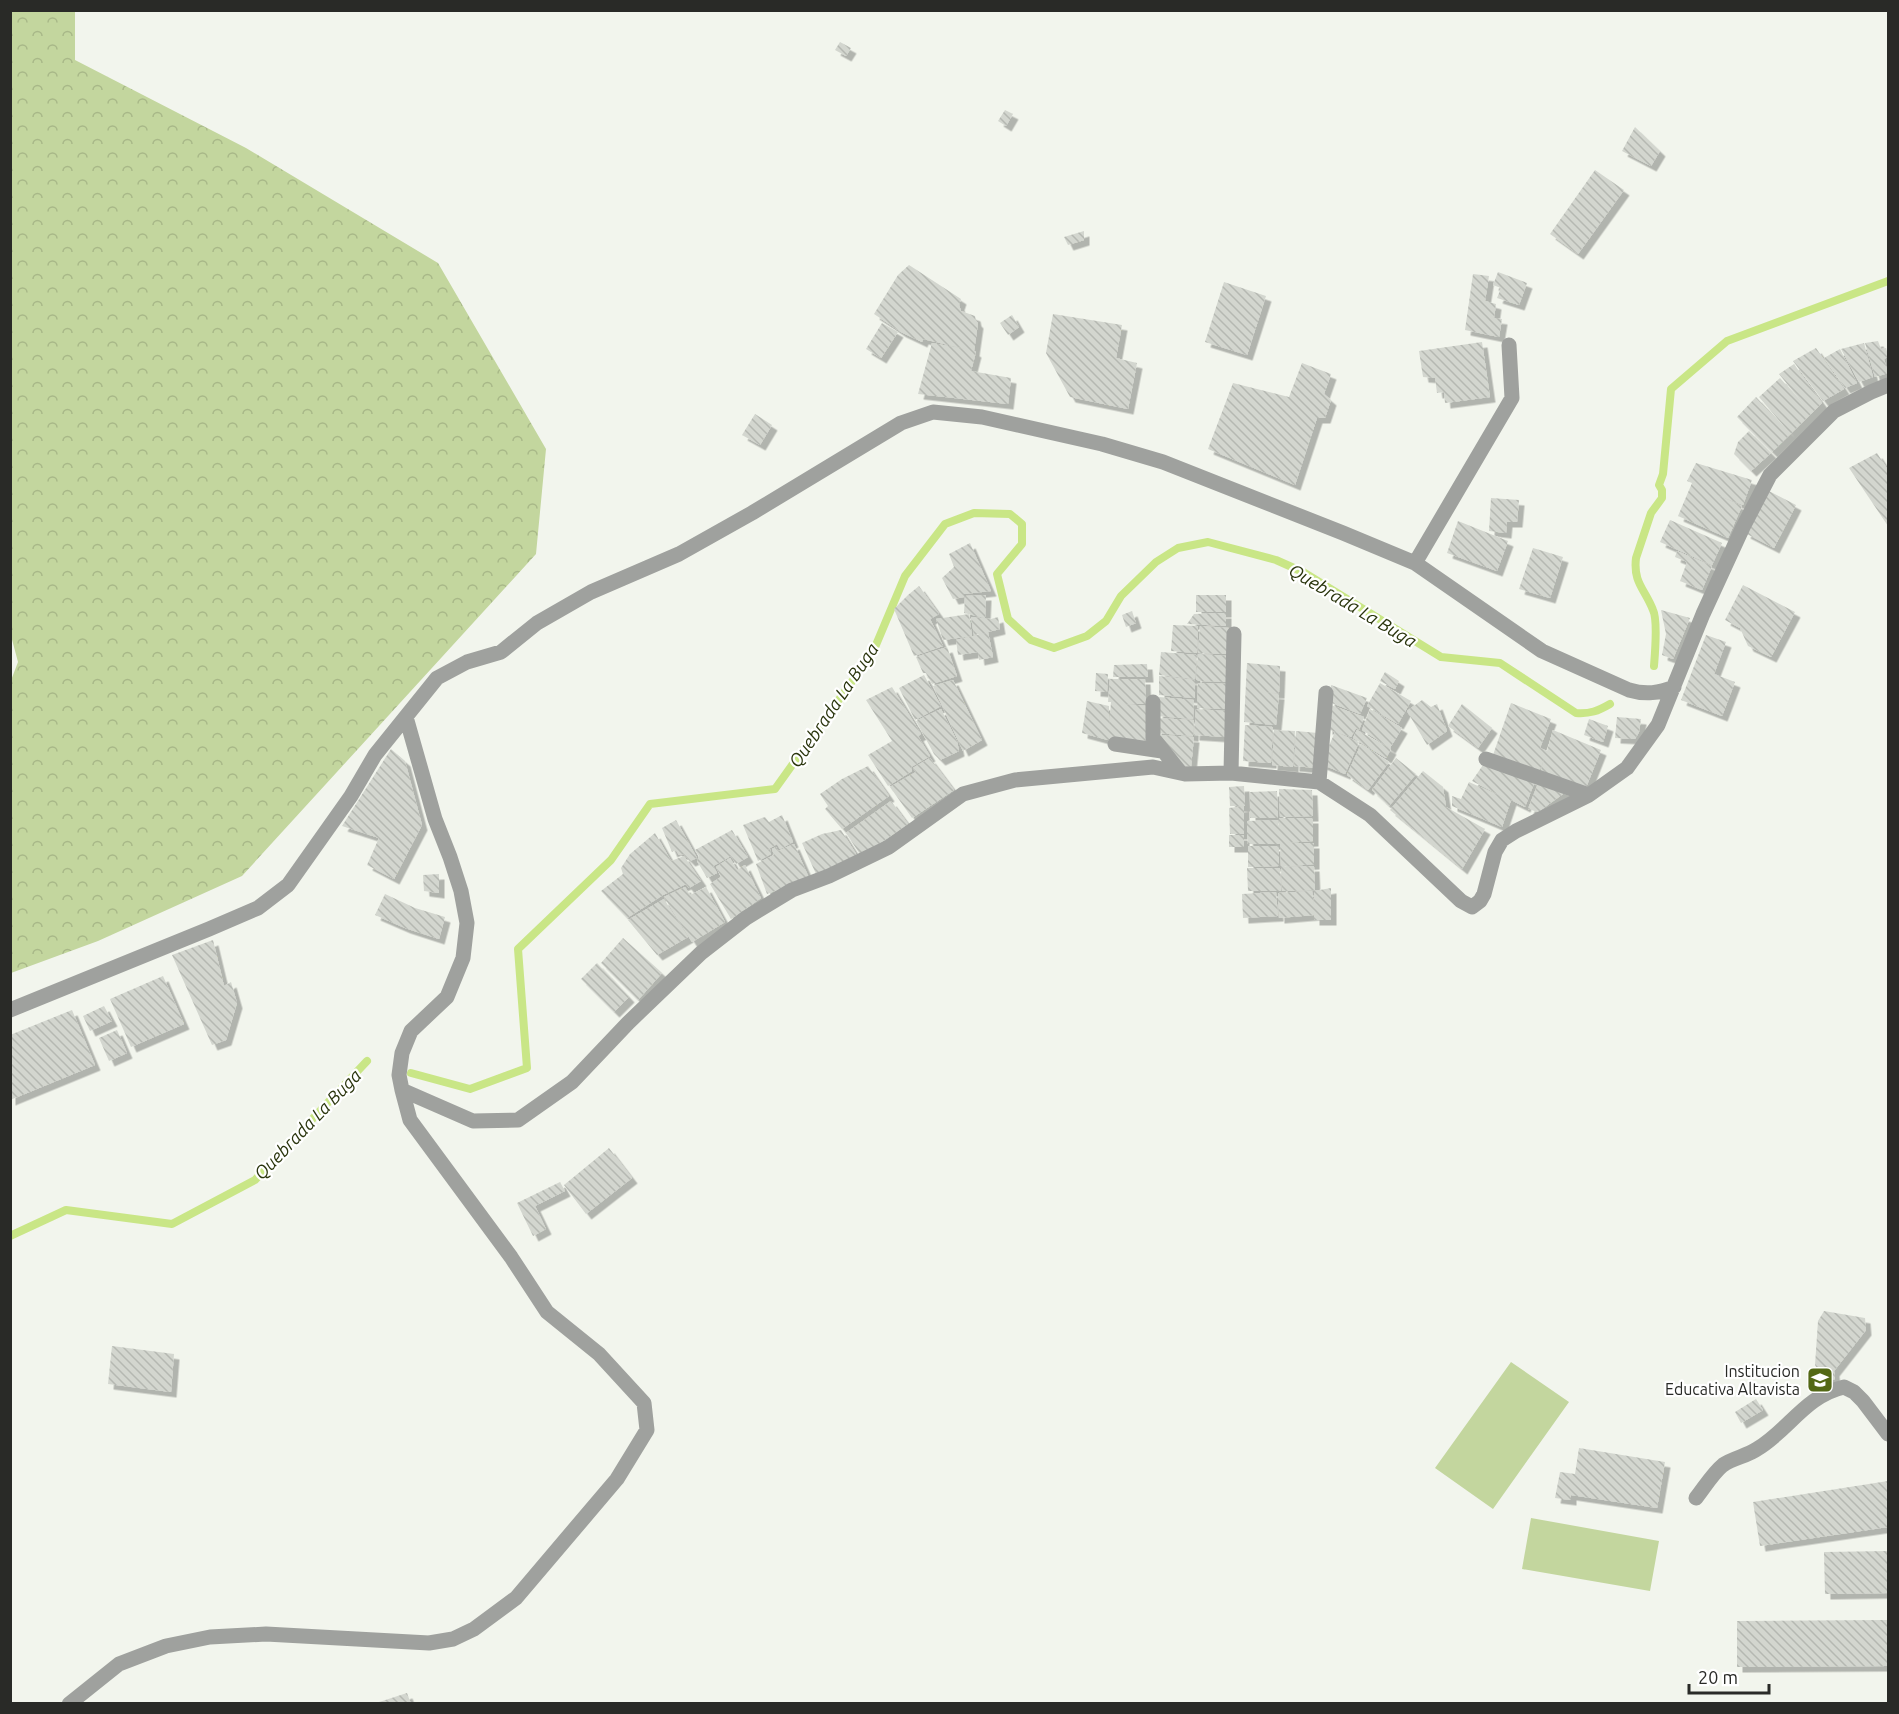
<svg xmlns="http://www.w3.org/2000/svg" width="1899" height="1714" font-family="Ubuntu,sans-serif">
	<style>
		.forest { fill: url(#forest-crowns) }
		.pitch { fill: #c3d69e }
		.lines { fill: none; stroke-linecap: round; stroke-linejoin: round }
		.stream { stroke: #c9e686; stroke-width: 8 }
		.building { fill: url(#building-back-hatch); filter: url(#shadow) }
		.minor { stroke: #9fa19e; stroke-width: 15 }
		.labels { text-anchor: middle; dominant-baseline: central; stroke-width: 4.5; stroke-linejoin: round; paint-order: stroke }
		.poi-label { font-size: 16px; fill: #292a27; stroke: #fff; text-anchor: end }
		.water-label { font-size: 18px; font-style: italic; fill: #2a350d; stroke: #fff }
	</style>
	<defs>
		<pattern id="forest-crowns" width="20" height="18" patternUnits="userSpaceOnUse" patternTransform="scale(1.5)"><rect width="20" height="18" fill="#c3d69e"/><path d="M2 6a3 3 0 1 1 6 0M12 15a3 3 0 1 1 6 0" fill="none" stroke="#a8b888"/></pattern>
		<pattern id="building-back-hatch" width="6" height="6" patternUnits="userSpaceOnUse" patternTransform="scale(1.5)"><rect width="6" height="6" fill="#d3d6cf"/><path d="M-1 5l2 2M0 0l6 6M5-1l2 2" fill="none" stroke="#b5b8b2"/></pattern>
		<filter id="shadow"><feDropShadow dx="5.5" dy="5.5" stdDeviation="0" flood-color="#0004"/></filter>
	</defs>
	<rect width="100%" height="100%" fill="#f2f5ed"/>
	<path class="forest" d="M11 10 75 11V60L246 148 438 263 546 449 536 554 242 876 98 941 11 973 10 683 18 662 10 632Z"/>
	<path class="pitch" d="M1511 1362 1569 1402 1493 1509 1435 1468Z
		M1531 1518 1659 1541 1650 1591 1522 1569Z"/>
	<g class="lines">
		<path class="stream" d="M1654 666C1655 653 1658 620 1653 610 1645 589 1633 583 1636 558L1651 513 1662 498V490L1659 485 1663 474 1671 389 1727 341 1888 281
			M411 1073 470 1089 527 1068 518 949 611 860 650 804 775 789 873 652 905 576 945 524 974 513 1010 514 1022 524V544L997 574 1008 619 1031 640 1054 648 1087 636 1106 621 1121 596 1156 562 1178 548 1208 542 1276 560 1303 572 1441 657 1500 663 1576 713C1590 714 1598 711 1610 704
			M10 1236 66 1210 172 1224 255 1180 367 1061"/>
	</g>
	<path class="building" d="M840 42 851 48 846 56 835 50Z
		M1005 110 1013 114 1006 126 998 121Z
		M1635 127 1660 151 1651 166 1622 151Z
		M1595 170 1624 190 1578 254 1550 234Z
		M1084 231V240L1068 245 1064 237Z
		M909 265 961 299 959 305 961 311 975 316 976 321 978 323 974 351 976 352 971 371 1011 378 1008 404 918 394 932 343 970 350 923 339 922 342 901 332 874 314 898 275Z
		M1498 272 1527 283 1519 305 1497 298 1501 288 1493 285Z
		M1473 274 1489 276 1485 301 1496 304 1494 318 1502 319 1499 337 1465 330Z
		M1224 282 1266 296 1247 355 1205 342Z
		M1053 314 1122 325 1116 358 1137 363 1128 409 1070 397 1046 353Z
		M1012 315 1019 327 1008 335 1000 323Z
		M882 323 898 332 881 358 866 349Z
		M1878 341 1881 349 1886 348 1888 355V357L1884 359 1888 373 1875 377 1865 343Z
		M1482 342 1490 397 1445 403 1444 392 1437 393 1435 378 1423 377 1419 351Z
		M1864 343 1873 377 1859 382 1841 349Z
		M1816 348 1844 389 1823 401 1793 361Z
		M1840 349 1857 383 1845 388 1824 358Z
		M1302 363 1331 374 1324 394 1331 400 1325 418H1317L1295 485 1208 449 1233 383 1289 397Z
		M1794 364 1822 403 1772 452 1737 417 1756 397 1789 432 1759 397 1780 378 1805 406 1779 374Z
		M755 414 772 425 760 445 742 435Z
		M1749 431 1771 453 1751 471 1734 454 1738 442Z
		M1877 453 1888 470V526L1849 468Z
		M1696 463 1752 480 1743 505 1712 493 1742 506 1728 538 1678 516 1692 483 1687 481Z
		M1767 490 1796 505 1774 548 1745 533Z
		M1491 498 1519 500 1517 522H1507L1506 533 1489 531Z
		M1670 520 1722 543 1712 565 1660 542Z
		M1458 521 1508 541 1497 571 1447 553Z
		M970 543 991 591 964 594V597L953 599 942 578 954 567 949 554Z
		M1533 548 1563 557 1550 598 1519 589Z
		M1677 551 1712 566 1702 590 1680 581 1687 562 1675 557Z
		M1743 585 1795 612 1771 657 1748 646 1740 628 1725 620Z
		M919 586 939 614 930 619 943 646 914 656 894 609 908 595Z
		M986 595 985 618 964 613 965 596Z
		M1196 595H1226V612H1196Z
		M1661 610 1690 618 1673 659 1662 655 1666 634Z
		M1132 611 1136 623 1126 627 1122 615Z
		M1226 613V626L1187 624 1194 614Z
		M969 614 972 636 943 640 936 619Z
		M971 617 991 619 998 617 1000 629 988 632 993 657 979 660 978 652 958 655 956 640 986 633 974 635Z
		M1173 625 1198 626 1197 653 1171 651Z
		M1200 626 1229 628 1228 654 1198 653Z
		M1706 635 1726 642 1714 674 1735 682 1722 716 1681 700Z
		M947 647 957 676 932 684 926 673H923L916 657Z
		M1161 652 1197 655 1195 679 1159 675Z
		M1198 654 1228 656 1229 682 1199 681 1196 679Z
		M1247 663 1280 666 1279 693 1257 692 1279 694 1276 725 1244 722Z
		M1147 664 1148 677H1113L1114 665Z
		M1385 672 1399 681 1395 689 1380 681Z
		M1096 673 1108 674 1107 692 1095 691Z
		M924 675 941 706 915 720 899 688Z
		M1159 676 1195 680V698L1159 695Z
		M1110 679H1145L1146 704H1123L1149 706 1146 743 1108 740 1082 733 1087 701 1109 706V726L1111 702H1108Z
		M953 680 982 740 963 751 933 686Z
		M1198 683 1228 684 1227 709 1197 708Z
		M1380 683 1411 701 1398 724 1367 706Z
		M1331 685 1367 698 1360 714 1329 702Z
		M892 687 921 734 918 736 930 756 911 767 912 771 888 786 868 755 892 741 866 700Z
		M1159 697 1194 700 1193 719 1157 716Z
		M1422 700 1431 707 1437 704 1447 731 1427 745 1407 711Z
		M1511 703 1551 719 1540 748 1547 751 1553 730 1601 750 1585 790 1539 776 1545 757 1537 776 1493 755Z
		M1328 704 1364 717 1359 730 1356 728 1351 737 1327 729Z
		M1462 704 1492 728 1478 748 1448 726Z
		M941 709 957 741 959 751 940 760 934 754 916 721Z
		M1196 709 1225 711V737L1194 735Z
		M1370 709 1402 728 1390 748 1362 730Z
		M1617 717 1641 719 1639 732 1635 739 1615 738Z
		M1156 718 1194 720 1193 736 1156 733Z
		M1589 719 1608 726 1603 742 1584 735Z
		M1245 725 1273 727 1271 763 1243 761Z
		M1274 730 1295 731 1293 767 1272 765Z
		M1357 730 1391 749 1386 758 1353 738Z
		M1296 731 1318 733 1316 768 1294 766Z
		M1335 732 1359 742 1345 774 1321 764Z
		M1158 735 1194 737 1191 767 1178 765Z
		M1361 744 1389 762 1368 790 1347 775Z
		M391 749 405 761 422 825 394 879 367 865 379 838 342 826Z
		M930 758 954 790 912 818 890 787 916 772 913 768Z
		M1396 758 1416 774 1389 806 1372 790Z
		M1485 762 1535 781 1525 807 1511 800 1502 827 1452 806V796L1461 799 1469 782 1507 799 1472 781Z
		M868 766 889 796 842 829 825 809 828 806 820 794 842 779Z
		M1423 771 1443 787 1446 807 1485 829 1462 869 1390 810Z
		M1539 781 1567 791 1538 812 1528 809Z
		M1244 786 1245 806H1230L1229 787Z
		M1279 789 1312 790 1313 816 1280 817Z
		M1277 791 1278 818H1250V792Z
		M891 801 908 824 861 856 846 833Z
		M1244 806V834H1230L1229 808Z
		M782 815 793 842 780 849 777 844 765 851 770 849 771 854 758 861 743 825 765 817 769 822Z
		M1279 818H1313V841L1285 843H1314V864L1281 867 1280 843 1279 844H1248L1247 835H1249L1247 834V821L1278 820 1279 827Z
		M676 820 697 858 690 861 683 854 679 855 676 850 672 852 662 828Z
		M732 830 748 857 736 864 731 856 713 866 717 873 707 878 697 861 699 856 695 850Z
		M841 830 858 857 816 874 802 843 822 834Z
		M655 833 671 861 684 856 701 881 689 888 686 884 663 895 627 918 601 891 623 874 621 868 630 854Z
		M1229 835H1244V847H1229Z
		M794 844 809 878 767 894 756 864 774 855 772 849 776 847 778 851Z
		M1248 846H1279V866L1248 867Z
		M730 858 737 870 745 865 761 898 731 919 710 884 721 877 716 867Z
		M1314 866 1315 890 1282 891 1281 867Z
		M1247 868H1280L1281 891H1248Z
		M439 874V893L424 891 423 875Z
		M685 887 690 895 706 887 725 922 692 942 664 897Z
		M1331 888V920H1314V915L1279 918 1278 893 1312 891 1314 905V891Z
		M1276 892 1278 916 1243 918 1242 894Z
		M385 894 415 908 445 917 439 939 405 928 375 915Z
		M664 899 688 937 657 955 628 920Z
		M623 938 662 973 638 1000 601 963Z
		M213 940 224 986 231 982 237 1003 226 1040 212 1045 172 955Z
		M597 963 629 997 614 1012 581 979Z
		M163 976 184 1024 131 1047 110 999Z
		M104 1006 112 1021 90 1031 83 1016Z
		M72 1010 95 1065 10 1100V1035Z
		M117 1030 127 1053 109 1061 99 1038Z
		M609 1148 632 1178 586 1214 564 1185Z
		M560 1182 565 1191 535 1206 546 1229 533 1236 517 1203Z
		M1824 1311 1865 1318 1866 1330 1834 1371 1835 1379 1825 1382 1815 1365 1818 1321Z
		M112 1346 174 1354 171 1392 108 1384Z
		M1756 1399 1763 1410 1741 1423 1735 1412Z
		M1579 1448 1665 1462 1657 1508 1571 1495V1500L1555 1498 1560 1472 1575 1474Z
		M1888 1481V1527L1760 1546 1753 1502Z
		M1888 1551V1593L1825 1594 1824 1552Z
		M1888 1620V1666L1737 1667V1621Z
		M407 1693 411 1704H376V1703Z"/>
	<g class="lines">
		<path class="minor" d="M1415 563 1512 398 1509 345
			M1153 702V738L1180 772
			M1115 744 1162 751
			M1486 759 1589 795
			M1231 773 1234 634
			M1319 782 1326 693
			M10 1010 209 929 258 908 288 885 351 796 375 755 437 678 467 662 501 652 537 623 591 592 679 554 752 513 901 423 933 412 982 417 1102 444 1163 462 1343 533 1415 563 1542 651 1629 690C1646 695 1659 693 1674 687
			M402 1090 473 1121 518 1120 572 1082 628 1023 701 953 746 918 792 890 829 876 889 847 963 794 1015 780 1153 767 1185 774 1231 773 1319 782 1370 815 1461 901 1472 907 1480 901 1484 894 1495 852 1502 840 1516 831 1589 795 1627 768 1658 725 1703 614 1743 527 1770 475 1834 411 1871 392 1888 385
			M1696 1498C1704 1488 1713 1473 1723 1465 1733 1458 1747 1456 1757 1449 1789 1430 1805 1396 1844 1387L1854 1392 1863 1401 1888 1434
			M69 1704 119 1664 166 1646 210 1637 266 1634 429 1643 453 1639 474 1629 516 1598 617 1479 647 1430 644 1403 599 1354 547 1312 511 1257 410 1120 402 1090 399 1075 402 1053 411 1031 447 997 463 958 467 923 461 891 450 857 435 819 406 717"/>
	</g>
	<defs>
		<symbol id="school-square" viewBox="-11 -11 22 22"><rect x="-9" y="-9" width="18" height="18" rx="4" fill="#536815" stroke="#fff"/><path d="M0-5L7-2L0 1L-7-2ZM-4 1L0 2.5L4 1V4Q0 6-4 4Z" fill="#fff"/></symbol>
	</defs>
	<g fill-rule="evenodd">
		<use href="#school-square" x="1805" y="1365" width="30" height="30"/>
	</g>
	<g class="labels">
		<g class="poi-label">
			<text x="1800" y="1371">Institucion<tspan x="1800" dy="18">Educativa Altavista</tspan></text>
		</g>
		<g class="water-label">
			<text transform="translate(1353 605) rotate(31)">Quebrada La Buga</text>
			<text transform="translate(833 705) rotate(-56)">Quebrada La Buga</text>
			<text transform="translate(307 1124) rotate(-46)">Quebrada La Buga</text>
		</g>
	</g>
	<rect width="1899" height="1714" fill="none" stroke="#292a27" stroke-width="24"/>
	<path d="M1689 1684v9h80v-9" fill="none" stroke="#292a27" stroke-width="3"/>
	<text x="1698" y="1684" font-size="18" fill="#292a27" stroke="#ffffff" stroke-width="4.5" paint-order="stroke">20 m</text>
</svg>
